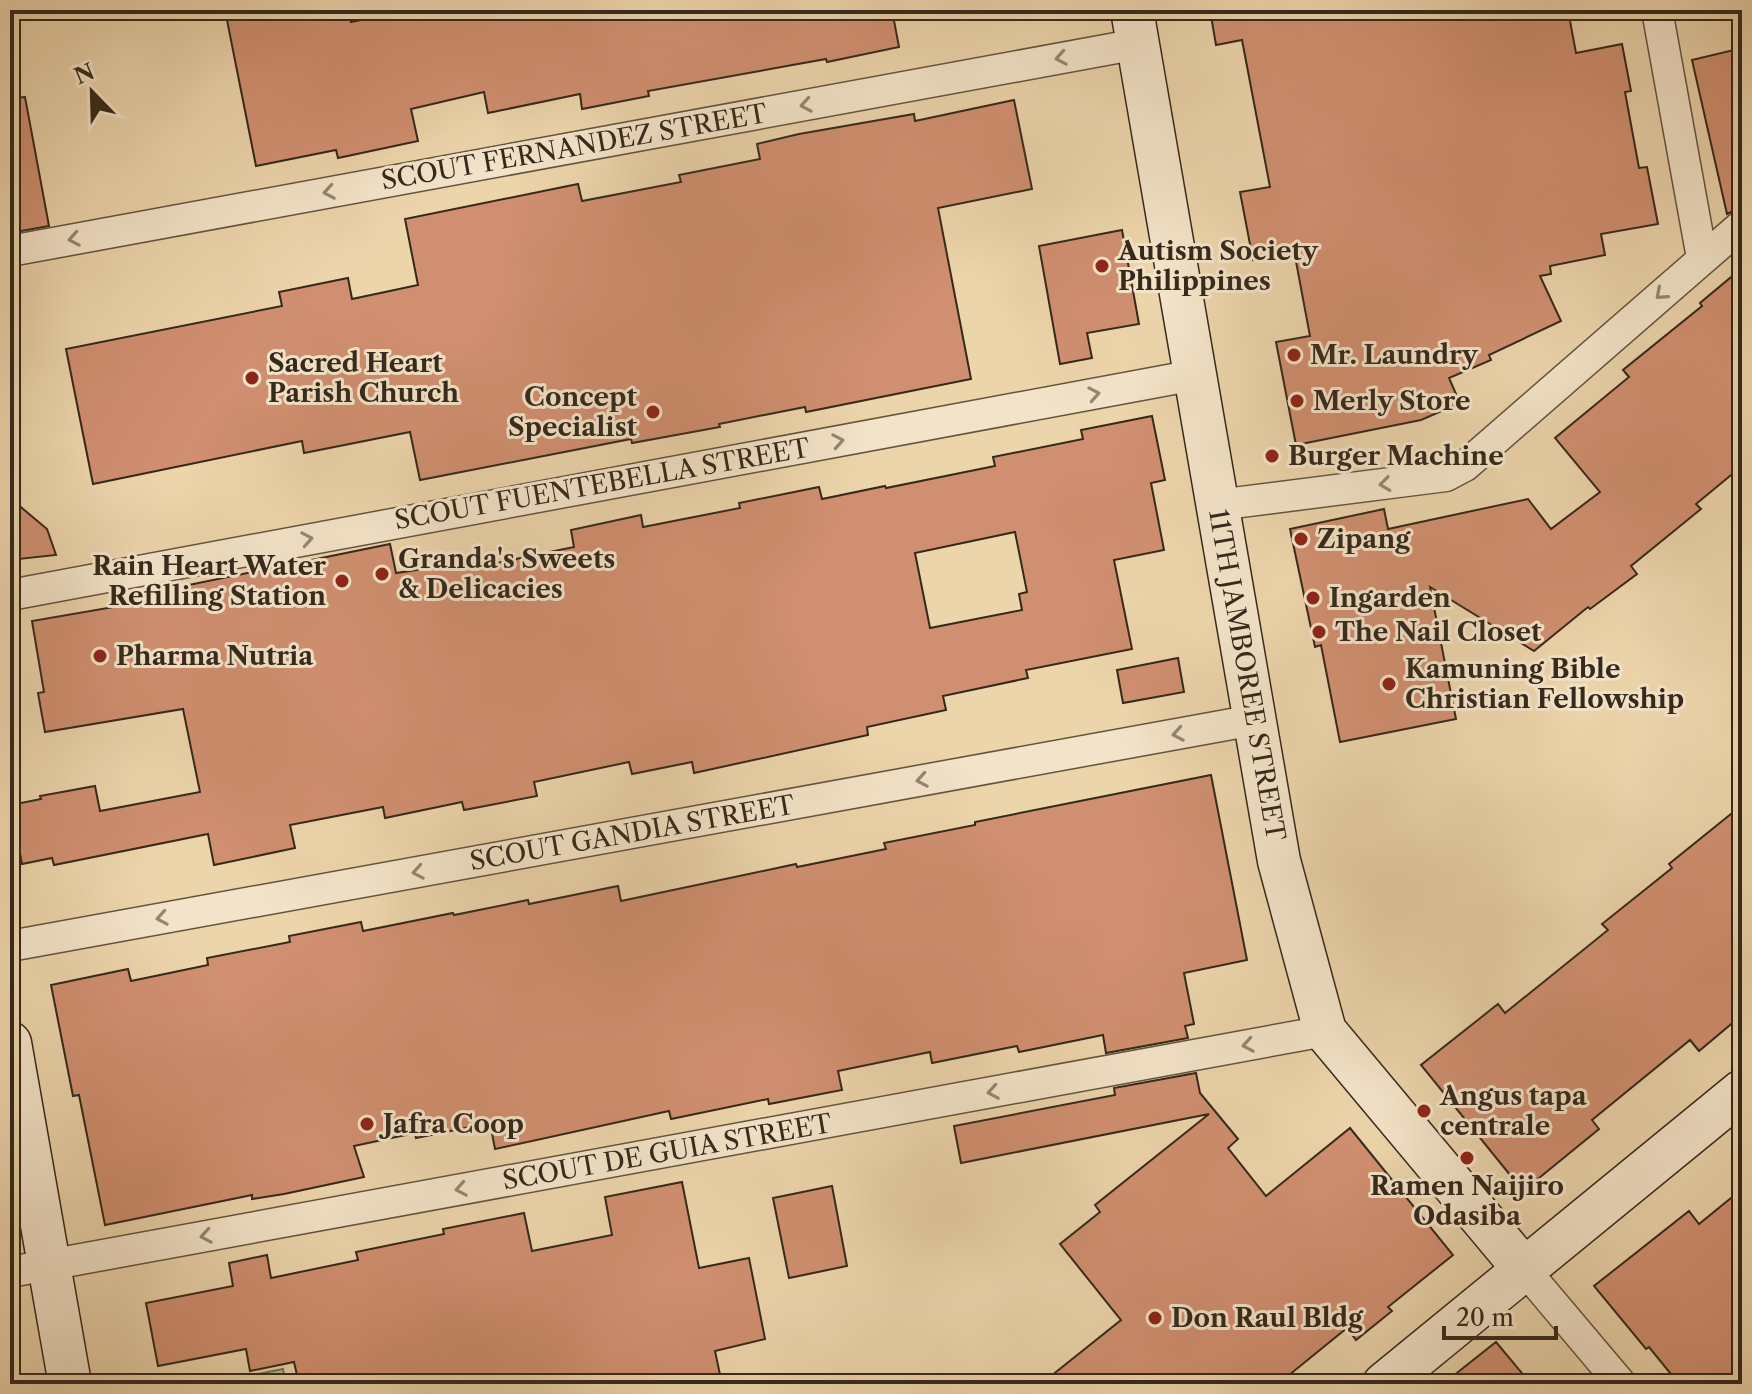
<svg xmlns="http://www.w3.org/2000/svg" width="1752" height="1394" font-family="'Libre Caslon Text',serif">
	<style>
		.green { fill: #b5bd8b; stroke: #757354; stroke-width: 2 }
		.building { fill: #d08f70; stroke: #35291c; stroke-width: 2; fill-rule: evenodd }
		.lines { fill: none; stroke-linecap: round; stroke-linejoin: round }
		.street-casing { stroke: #635440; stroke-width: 33 }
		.secondary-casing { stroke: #35291c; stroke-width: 45 }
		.street { stroke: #f3e3c8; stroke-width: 30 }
		.secondary { stroke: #f3e3c8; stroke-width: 42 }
		.oneway { stroke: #948672 }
		.poi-dot { fill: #8f2418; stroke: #f3e3c8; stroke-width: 3 }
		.labels { text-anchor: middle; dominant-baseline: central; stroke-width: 6; stroke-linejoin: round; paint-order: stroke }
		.street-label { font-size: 26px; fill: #35291c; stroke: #f3e3c8 }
		.poi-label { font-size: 26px; font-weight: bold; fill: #35291c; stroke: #f3e3c8; text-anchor: start }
	</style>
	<rect width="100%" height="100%" fill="#ecd4ab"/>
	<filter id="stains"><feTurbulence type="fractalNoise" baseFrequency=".0025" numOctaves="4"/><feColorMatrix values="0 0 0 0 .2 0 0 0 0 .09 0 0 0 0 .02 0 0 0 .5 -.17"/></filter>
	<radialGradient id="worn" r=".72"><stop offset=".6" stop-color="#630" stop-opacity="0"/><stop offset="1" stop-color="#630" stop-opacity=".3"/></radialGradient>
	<path class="green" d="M283 1369 286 1384H206Z"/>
	<path class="building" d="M225 10H349L351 22 386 15 387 20 430 10H892L899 47 827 62 826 59 648 91 649 96 582 109 580 94 488 113 484 92 411 109 418 141 338 158 336 150 256 166Z
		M1210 10H1568L1576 53 1622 44 1631 91 1625 92 1639 168 1647 167 1658 224 1601 234 1605 255 1550 266 1551 274 1540 276 1561 321 1489 355 1491 360 1449 378 1460 403 1421 420 1296 445 1276 342 1310 336 1294 251 1253 260 1240 192 1270 187 1242 40 1216 45Z
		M1742 48V207L1727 214 1692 60Z
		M25 97 49 226 10 233V98Z
		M1014 100 1032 189 938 208 971 379 806 412 805 407 719 424 720 427 632 443 631 439 420 480 410 432 304 453 302 441 93 484 66 349 282 306 279 292 348 278 352 299 418 285 405 219 578 184 582 201 681 182 679 175 760 159 757 144 799 134 914 114 915 121Z
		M1122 230 1139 324 1087 333 1092 358 1060 364 1039 246Z
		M1742 268V466L1696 504 1701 509 1631 566 1637 574 1590 609 1588 607 1534 651 1430 587 1456 719 1340 742 1321 645 1315 647 1290 529 1384 509 1388 529 1528 499 1551 529 1600 492 1555 438 1629 377 1623 370 1702 306 1700 303Z
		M1152 416 1165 480 1151 483 1164 550 1114 560 1132 649 1026 670 1028 678 943 696 946 710 867 727 868 735 694 773 692 762 632 774 629 762 534 782 537 796 464 810 462 802 385 818 383 807 290 825 295 848 214 865 208 834 54 865 52 858 22 864 11 805 41 799 40 796 95 786 100 811 200 792 183 709 45 732 38 693 44 692 32 621 166 598 164 590 390 544 396 573 481 560 482 566 574 547 571 530 641 515 643 527 740 508 739 503 819 487 822 499 885 486 886 488 995 466 993 457 1083 439 1081 430ZM1015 532 1027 592 1019 594 1022 610 930 628 915 553Z
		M10 498 47 529 56 555 10 560Z
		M1178 658 1184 692 1123 703 1117 670Z
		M1211 775 1247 960 1184 973 1194 1024 1185 1026 1188 1038 1106 1053 1103 1035 1019 1052 1017 1046 932 1063 930 1052 838 1071 842 1090 769 1104 768 1099 671 1119 669 1111 495 1149 490 1123 416 1138 415 1133 354 1146 364 1177 284 1194 252 1199V1195L105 1225 79 1095 73 1096 51 985 128 969 131 981 208 965 207 958 290 942 289 936 361 922 363 931 453 913 454 915 528 900 529 904 618 886 621 901 796 864 797 867 886 849 884 843 975 825V822Z
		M1742 805V1015L1699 1051 1690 1040 1592 1120 1599 1129 1523 1191 1421 1065 1498 1004 1505 1013 1608 930 1602 924 1672 868 1669 864Z
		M1196 1073 1200 1093 1238 1139 1228 1148 1266 1196 1350 1128 1453 1255 1388 1307 1392 1311 1356 1340 1347 1328 1278 1384H1041L1121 1320 1060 1244 1100 1212 1095 1205 1209 1114 961 1163 954 1126 1115 1095 1114 1088Z
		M682 1182 699 1268 749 1258 765 1339 715 1351 722 1384H299L294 1362 250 1371 246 1349 158 1366 146 1303 233 1286 229 1263 267 1255 271 1278 358 1260 356 1252 444 1234 443 1229 524 1213 532 1251 612 1235 605 1197Z
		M832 1186 847 1266 789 1278 773 1198Z
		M1742 1189V1384H1679L1649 1347 1646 1349 1594 1286 1689 1211 1699 1224Z
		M1496 1342 1531 1384H1443Z"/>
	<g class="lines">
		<defs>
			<path id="street" d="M1657 10 1702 258
				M10 251 1138 44
				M1217 505 1446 476 1465 466 1742 225
				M10 595 1195 375
				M10 946 1254 720
				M1524 1269 1621 1384
				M10 1272 1325 1031"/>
			<path id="secondary" d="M1132 10 1279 861 1325 1031 1524 1269
				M10 1043 70 1384
				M1384 1384 1742 1091"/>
		</defs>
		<use href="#street" class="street-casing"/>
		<use href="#secondary" class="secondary-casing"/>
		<use href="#street" class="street"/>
		<use href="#secondary" class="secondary"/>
	</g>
	<defs><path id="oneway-chevron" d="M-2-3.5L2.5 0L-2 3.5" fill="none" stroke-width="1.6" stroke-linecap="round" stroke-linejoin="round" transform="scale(2)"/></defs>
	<g class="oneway">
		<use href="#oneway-chevron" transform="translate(1061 58) rotate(170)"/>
		<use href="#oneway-chevron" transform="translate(806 105) rotate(170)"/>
		<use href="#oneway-chevron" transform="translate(329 192) rotate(170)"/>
		<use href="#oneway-chevron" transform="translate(74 239) rotate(170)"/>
		<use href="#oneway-chevron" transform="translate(1661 294) rotate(139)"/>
		<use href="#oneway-chevron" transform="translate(1094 394) rotate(-10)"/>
		<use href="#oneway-chevron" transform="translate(838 441) rotate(-10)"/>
		<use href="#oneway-chevron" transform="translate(1385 484) rotate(173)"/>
		<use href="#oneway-chevron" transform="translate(307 539) rotate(-10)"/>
		<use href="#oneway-chevron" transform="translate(1178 734) rotate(170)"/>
		<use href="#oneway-chevron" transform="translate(922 780) rotate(170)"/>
		<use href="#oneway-chevron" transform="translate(418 872) rotate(170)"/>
		<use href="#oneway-chevron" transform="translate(162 918) rotate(170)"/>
		<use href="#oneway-chevron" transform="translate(1248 1045) rotate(170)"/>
		<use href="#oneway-chevron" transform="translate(993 1092) rotate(170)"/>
		<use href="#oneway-chevron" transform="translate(461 1189) rotate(170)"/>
		<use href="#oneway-chevron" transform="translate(206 1236) rotate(170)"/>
	</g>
	<g class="poi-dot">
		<circle cx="1102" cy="266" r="8"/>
		<circle cx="1294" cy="355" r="8"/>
		<circle cx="252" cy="378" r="8"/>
		<circle cx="1297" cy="401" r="8"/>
		<circle cx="653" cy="412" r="8"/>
		<circle cx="1272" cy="456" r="8"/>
		<circle cx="1301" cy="539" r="8"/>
		<circle cx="382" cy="574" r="8"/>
		<circle cx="342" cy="581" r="8"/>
		<circle cx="1313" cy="598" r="8"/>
		<circle cx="1319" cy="632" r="8"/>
		<circle cx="100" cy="656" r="8"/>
		<circle cx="1389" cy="684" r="8"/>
		<circle cx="1424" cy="1111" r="8"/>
		<circle cx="367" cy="1124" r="8"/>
		<circle cx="1467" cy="1158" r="8"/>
		<circle cx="1155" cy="1318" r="8"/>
	</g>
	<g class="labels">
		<g class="street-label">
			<text transform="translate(574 147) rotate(-10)">SCOUT FERNANDEZ STREET</text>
			<text transform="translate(602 484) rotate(-10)">SCOUT FUENTEBELLA STREET</text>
			<text transform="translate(1247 675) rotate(80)">11TH JAMBOREE STREET</text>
			<text transform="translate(632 833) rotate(-10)">SCOUT GANDIA STREET</text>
			<text transform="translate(667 1152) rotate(-10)">SCOUT DE GUIA STREET</text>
		</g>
		<g class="poi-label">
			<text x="1118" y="251">Autism Society<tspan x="1118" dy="30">Philippines</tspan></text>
			<text x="1310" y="355">Mr. Laundry</text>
			<text x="268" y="363">Sacred Heart<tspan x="268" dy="30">Parish Church</tspan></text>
			<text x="637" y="397" text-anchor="end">Concept<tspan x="637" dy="30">Specialist</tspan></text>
			<text x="1313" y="401">Merly Store</text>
			<text x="1288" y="456">Burger Machine</text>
			<text x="1317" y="539">Zipang</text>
			<text x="398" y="559">Granda's Sweets<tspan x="398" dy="30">&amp; Delicacies</tspan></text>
			<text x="326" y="566" text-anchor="end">Rain Heart Water<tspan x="326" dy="30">Refilling Station</tspan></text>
			<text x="1329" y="598">Ingarden</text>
			<text x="1335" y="632">The Nail Closet</text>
			<text x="116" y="656">Pharma Nutria</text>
			<text x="1405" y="669">Kamuning Bible<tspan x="1405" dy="30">Christian Fellowship</tspan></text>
			<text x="1440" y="1096">Angus tapa<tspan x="1440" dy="30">centrale</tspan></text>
			<text x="383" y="1124">Jafra Coop</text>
			<text x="1467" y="1186" text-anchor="middle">Ramen Naijiro<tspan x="1467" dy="30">Odasiba</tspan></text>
			<text x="1171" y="1318">Don Raul Bldg</text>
		</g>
	</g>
	<rect width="1752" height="1394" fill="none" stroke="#ecd4ab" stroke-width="40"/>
	<rect x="12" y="12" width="1728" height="1370" fill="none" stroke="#35291c" stroke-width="4"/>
	<rect x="20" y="20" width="1712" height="1354" fill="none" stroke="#35291c" stroke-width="2"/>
	<g transform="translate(92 92) rotate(337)" stroke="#f3e3c8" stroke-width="6" paint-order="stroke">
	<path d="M0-6L14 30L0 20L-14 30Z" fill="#35291c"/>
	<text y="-12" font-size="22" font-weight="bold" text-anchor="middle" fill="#35291c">N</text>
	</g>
	<path d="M1444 1326v12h112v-12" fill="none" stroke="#35291c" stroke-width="4"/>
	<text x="1456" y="1326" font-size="24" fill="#35291c" stroke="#f3e3c8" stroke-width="6" paint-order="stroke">20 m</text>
	<rect width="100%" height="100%" filter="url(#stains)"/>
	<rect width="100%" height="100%" fill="url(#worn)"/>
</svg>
